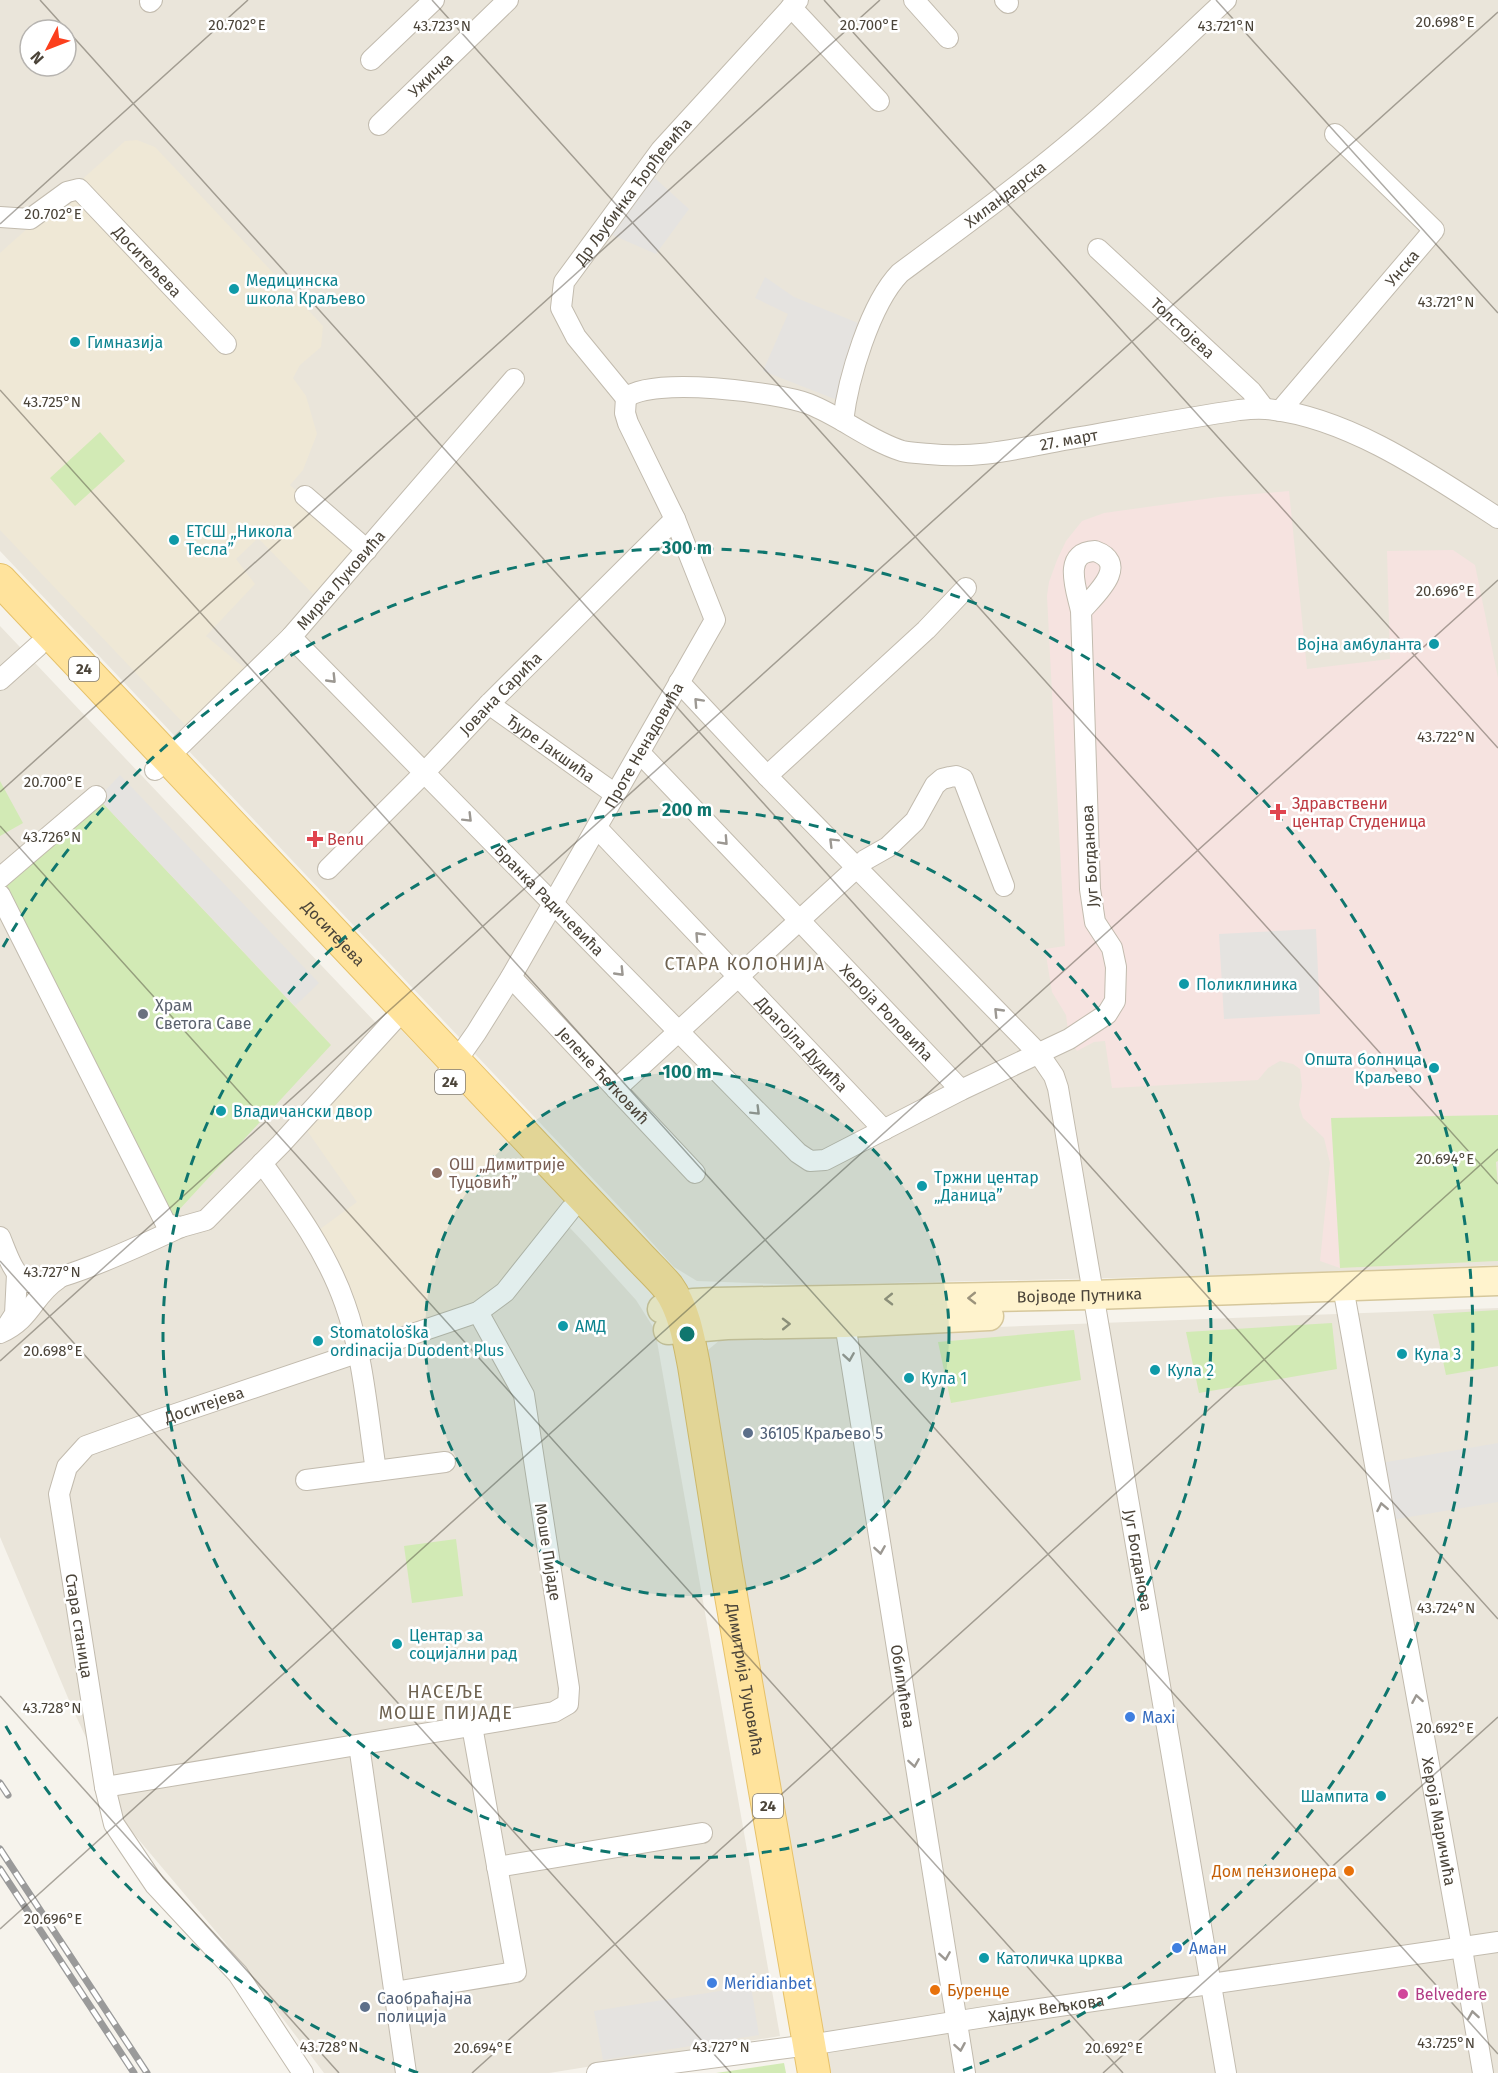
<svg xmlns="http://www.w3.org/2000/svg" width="1498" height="2073" font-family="'Fira Sans',sans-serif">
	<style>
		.residential { fill: #eae5da; fill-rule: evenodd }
		.education { fill: #efe8d6 }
		.medical { fill: #f6e3e0 }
		.green { fill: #d2eab5 }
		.parking { fill: #e5e3e0 }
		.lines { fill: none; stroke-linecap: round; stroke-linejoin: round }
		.minor-casing { stroke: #c2bbae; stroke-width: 22 }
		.secondary-casing { stroke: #d6c79b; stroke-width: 31 }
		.primary-casing { stroke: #e6c16a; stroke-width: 34 }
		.minor { stroke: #fff; stroke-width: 20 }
		.secondary { stroke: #fff3cd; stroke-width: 28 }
		.primary { stroke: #ffe39c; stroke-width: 32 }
		.rail-casing { stroke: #9a9a9a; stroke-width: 7 }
		.rail { stroke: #fff; stroke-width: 4.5; stroke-dasharray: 14; stroke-linecap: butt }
		.oneway { stroke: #9c9892 }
		.oneway2 { stroke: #9c937c }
		.ticks { fill: none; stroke: #4b4439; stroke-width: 1.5; stroke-opacity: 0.45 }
		.ring { fill: none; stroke: #0f766e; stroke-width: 3; stroke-dasharray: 10 8 }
		.culture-dot { fill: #0f9aa8; stroke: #fff; stroke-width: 2 }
		.health-dot { fill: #e0444e; stroke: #fff; stroke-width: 2 }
		.worship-dot { fill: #6b7280; stroke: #fff; stroke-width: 2 }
		.education-dot { fill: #8d6e63; stroke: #fff; stroke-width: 2 }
		.service-dot { fill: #5c6f8a; stroke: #fff; stroke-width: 2 }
		.shop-dot { fill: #3f7fe0; stroke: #fff; stroke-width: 2 }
		.food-dot { fill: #e8710a; stroke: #fff; stroke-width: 2 }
		.hotel-dot { fill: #d1479c; stroke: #fff; stroke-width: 2 }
		.labels { text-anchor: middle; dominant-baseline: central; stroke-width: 5; stroke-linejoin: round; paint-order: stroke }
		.shield { fill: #fff; stroke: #817c74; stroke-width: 1.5 }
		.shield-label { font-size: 15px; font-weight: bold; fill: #4b4439 }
		.street-label { font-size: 16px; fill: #4b4439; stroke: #fff }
		.culture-label { font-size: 16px; fill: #0d838f; stroke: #fff; text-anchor: start }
		.health-label { font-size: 16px; fill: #be3a42; stroke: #fff; text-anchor: start }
		.worship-label { font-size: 16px; fill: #5b616d; stroke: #fff; text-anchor: start }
		.education-label { font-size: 16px; fill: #785e54; stroke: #fff; text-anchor: start }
		.service-label { font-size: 16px; fill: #4e5e75; stroke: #fff; text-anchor: start }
		.shop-label { font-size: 16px; fill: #366cbe; stroke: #fff; text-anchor: start }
		.food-label { font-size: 16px; fill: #c56008; stroke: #fff; text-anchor: end }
		.hotel-label { font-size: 16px; fill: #b23c85; stroke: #fff; text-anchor: start }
		.neighbourhood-label { font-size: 18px; letter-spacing: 1.5px; fill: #6e6250; stroke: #fff }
		.ticks-label { font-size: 15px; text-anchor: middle; fill: #4b4439; stroke: #fff; stroke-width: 5; stroke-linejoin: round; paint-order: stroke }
		.centre { fill: #0f766e; stroke: #fff; stroke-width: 3 }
		.ring-label { font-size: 18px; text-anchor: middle; font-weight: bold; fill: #0f766e; stroke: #fff; stroke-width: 5; stroke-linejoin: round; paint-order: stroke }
	</style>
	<rect width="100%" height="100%" fill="#f6f3ec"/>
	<path class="residential" d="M0 0H1498V1265L1284 1274 804 1285 697 1281 674 1267 628 1216 0 551ZM30 30H66V66H30Z
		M0 626 589 1248 636 1300 655 1330 780 2036 549 2073H324L224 1941 128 1827 74 1712 0 1537Z
		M1498 1308V2073H825L703 1354 720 1340 784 1335Z"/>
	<path class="education" d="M137 140 155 147 323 326 321 347 300 365 293 378 306 396 317 434 303 470 290 485 360 549 313 594 258 538 236 559 255 584 206 636 248 671 190 730 0 530V253L125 141Z
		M393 1021 571 1209 505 1292 358 1354 312 1235 357 1202 301 1122Z"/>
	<path class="medical" d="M1289 491 1307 669 1390 659 1387 551 1453 550 1475 565 1498 678V1161L1496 1162 1498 1186V1261L1340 1268 1320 1261 1330 1163 1324 1138 1303 1118 1299 1105 1302 1086 1300 1069 1293 1064 1280 1061 1268 1068 1258 1080 1112 1088 1105 1041 1094 1042 1077 1051 1069 1039 1066 1015 1052 992 1045 949 1065 946 1047 596 1049 582 1057 560 1066 541 1082 521 1104 513 1219 497Z"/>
	<path class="green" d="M100 432 125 461 75 506 50 478Z
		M0 781 23 823 0 836Z
		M96 796 331 1045 166 1224 0 895 3 873Z
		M1498 1115V1161L1496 1162 1498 1186V1261L1340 1268 1331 1118Z
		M1498 1310V1366L1446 1375 1433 1314Z
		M1332 1323 1337 1369 1199 1393 1186 1332Z
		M1074 1330 1081 1380 951 1403 938 1342Z
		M456 1539 463 1596 412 1603 404 1546Z
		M784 2063 786 2073H716Z"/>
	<path class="parking" d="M646 170 689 209 656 254 601 230Z
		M765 277 794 297 868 327 845 403 763 371 788 314 755 298Z
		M120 775 319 983 295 1006 98 798Z
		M1316 929 1320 1014 1224 1019 1219 934Z
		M1498 1443V1502L1385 1521 1375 1464Z
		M751 1986 759 2035 603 2060 594 2011Z"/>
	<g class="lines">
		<defs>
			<g id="minor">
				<path d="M914 0 948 38"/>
				<path d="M1005 0 1008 3"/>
				<path d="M150 2 152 0"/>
				<path d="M791 7 879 101"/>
				<path d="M371 60 434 0"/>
				<path id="s1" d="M379 125 508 0"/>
				<path id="s2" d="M0 217 30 219 67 192 79 189 226 344"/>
				<path id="s3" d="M1098 249 1251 391 1264 408"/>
				<path id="s4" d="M626 398C651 376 777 392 809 404 842 417 868 440 902 451 910 453 920 453 929 454 978 459 1016 449 1064 440 1122 430 1180 419 1239 410 1248 409 1257 408 1266 409 1347 416 1432 475 1498 518"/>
				<path id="s5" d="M626 398 576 337 561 308 564 282 661 150 798 0"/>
				<path id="s6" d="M1280 411 1434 230 1335 134"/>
				<path id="s7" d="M843 421C848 379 870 304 900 273 974 218 1051 163 1119 100 1155 68 1190 33 1226 0"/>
				<path d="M305 496 367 550"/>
				<path id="s8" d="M291 637 798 1153 810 1161 825 1160 961 1090 1069 1039 1107 1014 1115 1001 1116 967 1112 948 1095 922 1090 889 1081 611C1077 591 1061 552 1095 551 1131 564 1095 595 1081 611"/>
				<path d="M0 680 38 646"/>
				<path id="s9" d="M679 682 767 776 1039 1054 1054 1076 1058 1088 1226 2073"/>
				<path id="s10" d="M489 704 615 794"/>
				<path id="s11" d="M640 753 961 1090"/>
				<path id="s12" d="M155 770 291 637 514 379"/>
				<path d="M767 776 926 630 966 588"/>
				<path id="s13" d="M597 828 884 1130"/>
				<path id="s14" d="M328 869 424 773 489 704 675 519"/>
				<path d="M0 878 96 796"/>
				<path d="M0 895 166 1224 181 1227 206 1220 281 1144 393 1021"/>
				<path id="s15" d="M511 977 695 1173"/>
				<path id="s16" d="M445 1077 476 1033 511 977 715 620 675 519 628 423 625 413 626 398"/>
				<path d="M616 1089 865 860 888 847 915 821 935 785 942 779 950 777 956 776 963 779 1004 886"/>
				<path d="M262 1163C294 1207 327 1252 345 1304 363 1354 368 1418 376 1471"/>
				<path d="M0 1237C6 1251 12 1272 25 1281 44 1292 157 1238 181 1227"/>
				<path id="s17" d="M1343 1287 1459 1931 1483 2073"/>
				<path id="s18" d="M843 1311 965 2073"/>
				<path d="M6 1328 15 1314 17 1274"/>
				<path d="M0 1333C32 1319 33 1295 58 1279"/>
				<path d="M306 1480 445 1462"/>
				<path d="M359 1745 406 2073"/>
				<path d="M105 1787 554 1712 568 1704 569 1688 524 1395 478 1312"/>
				<path d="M497 1867 702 1833"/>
				<path d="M394 1992 516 1972 472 1726"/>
				<path id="s19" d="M303 2073 238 1974 155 1885 114 1824 105 1787 59 1494 67 1467 86 1446 158 1420 478 1312 505 1292 571 1209"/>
				<path id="s20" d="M597 2073 809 2045 991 2016 1498 1942"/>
			</g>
			<g id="secondary">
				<path id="s21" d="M662 1309 693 1303 715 1302 1093 1295 1498 1281"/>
				<path d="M668 1330 727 1325 844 1323 989 1316"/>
			</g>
			<g id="primary">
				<path id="s22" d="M0 580 636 1253C646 1264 658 1275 668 1287 684 1309 689 1340 694 1366L726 1567 814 2073"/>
			</g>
		</defs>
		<use href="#minor" class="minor-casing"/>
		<use href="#secondary" class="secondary-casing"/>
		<use href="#primary" class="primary-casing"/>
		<use href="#minor" class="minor"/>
		<use href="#secondary" class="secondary"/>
		<use href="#primary" class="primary"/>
		<defs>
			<path id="rail" d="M0 1783 8 1795
				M0 1849 147 2073
				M0 1869 134 2073"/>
		</defs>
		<use href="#rail" class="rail-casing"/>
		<use href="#rail" class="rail"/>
	</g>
	<defs><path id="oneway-chevron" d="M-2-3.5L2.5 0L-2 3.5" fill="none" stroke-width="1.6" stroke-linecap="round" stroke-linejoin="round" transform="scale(1.5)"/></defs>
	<g class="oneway">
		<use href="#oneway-chevron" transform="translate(332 679) rotate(46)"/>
		<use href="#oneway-chevron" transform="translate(698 702) rotate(-133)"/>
		<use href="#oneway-chevron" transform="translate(468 818) rotate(45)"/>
		<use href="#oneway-chevron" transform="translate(724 841) rotate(47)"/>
		<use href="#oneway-chevron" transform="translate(833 842) rotate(-135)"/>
		<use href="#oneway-chevron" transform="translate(699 936) rotate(-133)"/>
		<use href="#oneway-chevron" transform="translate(620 972) rotate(46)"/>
		<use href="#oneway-chevron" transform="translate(998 1012) rotate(-134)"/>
		<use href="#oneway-chevron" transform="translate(756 1111) rotate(45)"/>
		<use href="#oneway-chevron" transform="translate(849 1357) rotate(81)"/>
		<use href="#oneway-chevron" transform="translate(1382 1507) rotate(-101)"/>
		<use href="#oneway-chevron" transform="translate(880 1550) rotate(81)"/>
		<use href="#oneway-chevron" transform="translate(1417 1699) rotate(-100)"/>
		<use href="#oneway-chevron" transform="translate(914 1763) rotate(81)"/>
		<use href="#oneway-chevron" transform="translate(945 1956) rotate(81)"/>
		<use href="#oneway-chevron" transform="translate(1473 2015) rotate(-99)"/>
		<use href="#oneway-chevron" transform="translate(960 2047) rotate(80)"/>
	</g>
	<g class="oneway2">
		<use href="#oneway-chevron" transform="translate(972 1298) rotate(179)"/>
		<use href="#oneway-chevron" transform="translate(889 1299) rotate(179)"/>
		<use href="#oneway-chevron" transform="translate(786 1324) rotate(-1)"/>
	</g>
	<path class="ticks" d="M40 0 1498 1619M432 0 1498 1184M824 0 1498 748M1216 0 1498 313M0 224 248 0M0 390 1498 2054M0 792 880 0M0 826 1123 2073M0 1261 731 2073M0 1361 1498 12M0 1696 339 2073M0 1929 1498 580M472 2073 1498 1149M1103 2073 1498 1717"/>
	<circle cx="687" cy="1334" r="262" fill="#0f766e" fill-opacity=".12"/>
	<g class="ring">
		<circle cx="687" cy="1334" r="262"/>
		<circle cx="687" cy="1334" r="524"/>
		<path d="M418 2073A786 786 0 0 1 3 1721M3 947A786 786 0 1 1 956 2073"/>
	</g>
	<g class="culture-dot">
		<circle cx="234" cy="289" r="6"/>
		<circle cx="75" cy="342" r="6"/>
		<circle cx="174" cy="540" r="6"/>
		<circle cx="1434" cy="644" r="6"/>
		<circle cx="1184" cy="984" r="6"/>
		<circle cx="1434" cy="1068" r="6"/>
		<circle cx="221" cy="1111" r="6"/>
		<circle cx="922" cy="1186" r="6"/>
		<circle cx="563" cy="1326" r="6"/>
		<circle cx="318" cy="1341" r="6"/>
		<circle cx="1402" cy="1354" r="6"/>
		<circle cx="1155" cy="1370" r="6"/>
		<circle cx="909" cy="1378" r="6"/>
		<circle cx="397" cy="1644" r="6"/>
		<circle cx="1381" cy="1796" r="6"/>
		<circle cx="984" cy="1958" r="6"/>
	</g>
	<g class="health-dot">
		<path d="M1275 803h6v6h6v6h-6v6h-6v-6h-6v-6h6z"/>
		<path d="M312 830h6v6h6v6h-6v6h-6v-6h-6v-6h6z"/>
	</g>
	<circle class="worship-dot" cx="143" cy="1014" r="6"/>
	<circle class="education-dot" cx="437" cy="1173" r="6"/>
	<g class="service-dot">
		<circle cx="748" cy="1433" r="6"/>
		<circle cx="365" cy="2007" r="6"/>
	</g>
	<g class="shop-dot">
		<circle cx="1130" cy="1717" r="6"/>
		<circle cx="1177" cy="1948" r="6"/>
		<circle cx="712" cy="1983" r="6"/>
	</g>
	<g class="food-dot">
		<circle cx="1349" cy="1871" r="6"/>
		<circle cx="935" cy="1990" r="6"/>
	</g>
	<circle class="hotel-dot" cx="1403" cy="1994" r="6"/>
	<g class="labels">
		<g class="shield">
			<rect x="69" y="657" width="30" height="24" rx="4.5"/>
			<rect x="435" y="1070" width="30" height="24" rx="4.5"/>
			<rect x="753" y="1794" width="30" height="24" rx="4.5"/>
		</g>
		<g class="shield-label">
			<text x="84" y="669">24</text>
			<text x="450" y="1082">24</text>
			<text x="768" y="1806">24</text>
		</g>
		<g class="street-label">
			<text stroke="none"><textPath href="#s1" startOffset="72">Ужичка</textPath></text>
			<text stroke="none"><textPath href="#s5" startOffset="252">Др Љубинка Ђорђевића</textPath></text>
			<text stroke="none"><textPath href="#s7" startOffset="292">Хиландарска</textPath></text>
			<text stroke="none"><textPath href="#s2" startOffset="188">Доситељева</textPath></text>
			<text stroke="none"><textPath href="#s6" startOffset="188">Унска</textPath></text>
			<text stroke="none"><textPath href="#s3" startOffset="116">Толстојева</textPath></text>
			<text stroke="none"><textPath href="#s4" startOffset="459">27. март</textPath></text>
			<text stroke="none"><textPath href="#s12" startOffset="266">Мирка Луковића</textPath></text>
			<text stroke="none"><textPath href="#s14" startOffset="246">Јована Сарића</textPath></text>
			<text stroke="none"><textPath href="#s16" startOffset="387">Проте Ненадовића</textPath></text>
			<text stroke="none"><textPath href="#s10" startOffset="76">Ђуре Јакшића</textPath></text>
			<text transform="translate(1090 856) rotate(-93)">Југ Богданова</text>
			<text stroke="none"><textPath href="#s8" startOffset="369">Бранка Радичевића</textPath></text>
			<text stroke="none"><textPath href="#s22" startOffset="486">Доситејева</textPath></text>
			<text stroke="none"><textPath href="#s11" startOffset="358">Хероја Роловића</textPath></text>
			<text stroke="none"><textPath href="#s13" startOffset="298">Драгојла Дудића</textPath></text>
			<text stroke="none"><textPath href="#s15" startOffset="135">Јелене Ћетковић</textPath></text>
			<text stroke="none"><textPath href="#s21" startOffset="418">Војводе Путника</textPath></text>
			<text stroke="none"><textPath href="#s19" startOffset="830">Доситејева</textPath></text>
			<text transform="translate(548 1552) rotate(81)">Моше Пијаде</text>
			<text stroke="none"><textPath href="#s9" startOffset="1036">Југ Богданова</textPath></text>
			<text transform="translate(79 1626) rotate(81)">Стара станица</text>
			<text stroke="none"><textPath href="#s22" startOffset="1374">Димитрија Туцовића</textPath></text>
			<text stroke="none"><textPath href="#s18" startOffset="380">Обилићева</textPath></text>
			<text stroke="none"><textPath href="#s17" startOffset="543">Хероја Маричића</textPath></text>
			<text stroke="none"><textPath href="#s20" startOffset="454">Хајдук Вељкова</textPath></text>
		</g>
		<g class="culture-label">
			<text x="246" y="280">Медицинска<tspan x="246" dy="18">школа Краљево</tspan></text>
			<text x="87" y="342">Гимназија</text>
			<text x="186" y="531">ЕТСШ „Никола<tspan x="186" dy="18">Тесла”</tspan></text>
			<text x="1422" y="644" text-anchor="end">Војна амбуланта</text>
			<text x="1196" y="984">Поликлиника</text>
			<text x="1422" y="1059" text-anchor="end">Општа болница<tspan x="1422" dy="18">Краљево</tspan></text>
			<text x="233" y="1111">Владичански двор</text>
			<text x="934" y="1177">Тржни центар<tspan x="934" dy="18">„Даница”</tspan></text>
			<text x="575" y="1326">АМД</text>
			<text x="330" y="1332">Stomatološka<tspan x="330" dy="18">ordinacija Duodent Plus</tspan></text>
			<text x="1414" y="1354">Кула 3</text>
			<text x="1167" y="1370">Кула 2</text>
			<text x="921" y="1378">Кула 1</text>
			<text x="409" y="1635">Центар за<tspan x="409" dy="18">социјални рад</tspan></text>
			<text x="1369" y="1796" text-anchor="end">Шампита</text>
			<text x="996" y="1958">Католичка црква</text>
		</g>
		<g class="health-label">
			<text x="1292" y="803">Здравствени<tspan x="1292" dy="18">центар Студеница</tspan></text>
			<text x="327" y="839">Benu</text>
		</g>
		<g class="worship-label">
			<text x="155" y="1005">Храм<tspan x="155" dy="18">Светога Саве</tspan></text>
		</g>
		<g class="education-label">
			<text x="449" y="1164">ОШ „Димитрије<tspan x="449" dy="18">Туцовић”</tspan></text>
		</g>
		<g class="service-label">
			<text x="760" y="1433">36105 Краљево 5</text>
			<text x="377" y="1998">Саобраћајна<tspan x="377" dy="18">полиција</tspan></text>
		</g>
		<g class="shop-label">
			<text x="1142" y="1717">Maxi</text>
			<text x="1189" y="1948">Аман</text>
			<text x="724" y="1983">Meridianbet</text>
		</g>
		<g class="food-label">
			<text x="1337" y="1871">Дом пензионера</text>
			<text x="947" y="1990" text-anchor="start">Буренце</text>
		</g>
		<g class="hotel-label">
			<text x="1415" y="1994">Belvedere</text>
		</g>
		<g class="neighbourhood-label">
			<text x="745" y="964">СТАРА КОЛОНИЈА</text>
			<text x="446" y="1692">НАСЕЉЕ<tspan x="446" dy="21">МОШЕ ПИЈАДЕ</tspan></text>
		</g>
	</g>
	<g class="ticks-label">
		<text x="1445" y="27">20.698°E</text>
		<text x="237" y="30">20.702°E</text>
		<text x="869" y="30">20.700°E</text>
		<text x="1226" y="31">43.721°N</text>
		<text x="442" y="31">43.723°N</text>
		<text x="53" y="219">20.702°E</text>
		<text x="1446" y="307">43.721°N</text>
		<text x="52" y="407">43.725°N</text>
		<text x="1445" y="596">20.696°E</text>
		<text x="1446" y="742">43.722°N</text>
		<text x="53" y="787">20.700°E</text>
		<text x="52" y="842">43.726°N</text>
		<text x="1445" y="1164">20.694°E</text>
		<text x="52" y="1277">43.727°N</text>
		<text x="53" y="1356">20.698°E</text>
		<text x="1446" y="1613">43.724°N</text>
		<text x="52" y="1713">43.728°N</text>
		<text x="1445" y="1733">20.692°E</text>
		<text x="53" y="1924">20.696°E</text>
		<text x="1446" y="2048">43.725°N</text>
		<text x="329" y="2052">43.728°N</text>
		<text x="721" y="2052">43.727°N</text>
		<text x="483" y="2053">20.694°E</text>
		<text x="1114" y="2053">20.692°E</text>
	</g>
	<circle cx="687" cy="1334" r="9" class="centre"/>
	<g class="ring-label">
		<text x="687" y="554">300 m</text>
		<text x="687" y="816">200 m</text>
		<text x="687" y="1078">100 m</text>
	</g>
	<g transform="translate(48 48) rotate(228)"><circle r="28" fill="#ffffff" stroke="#b7b4b0" stroke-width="1.5"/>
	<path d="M0-4.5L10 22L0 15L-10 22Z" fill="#fc3f1d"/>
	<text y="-9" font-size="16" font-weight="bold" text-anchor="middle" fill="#4b4439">N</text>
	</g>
</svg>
